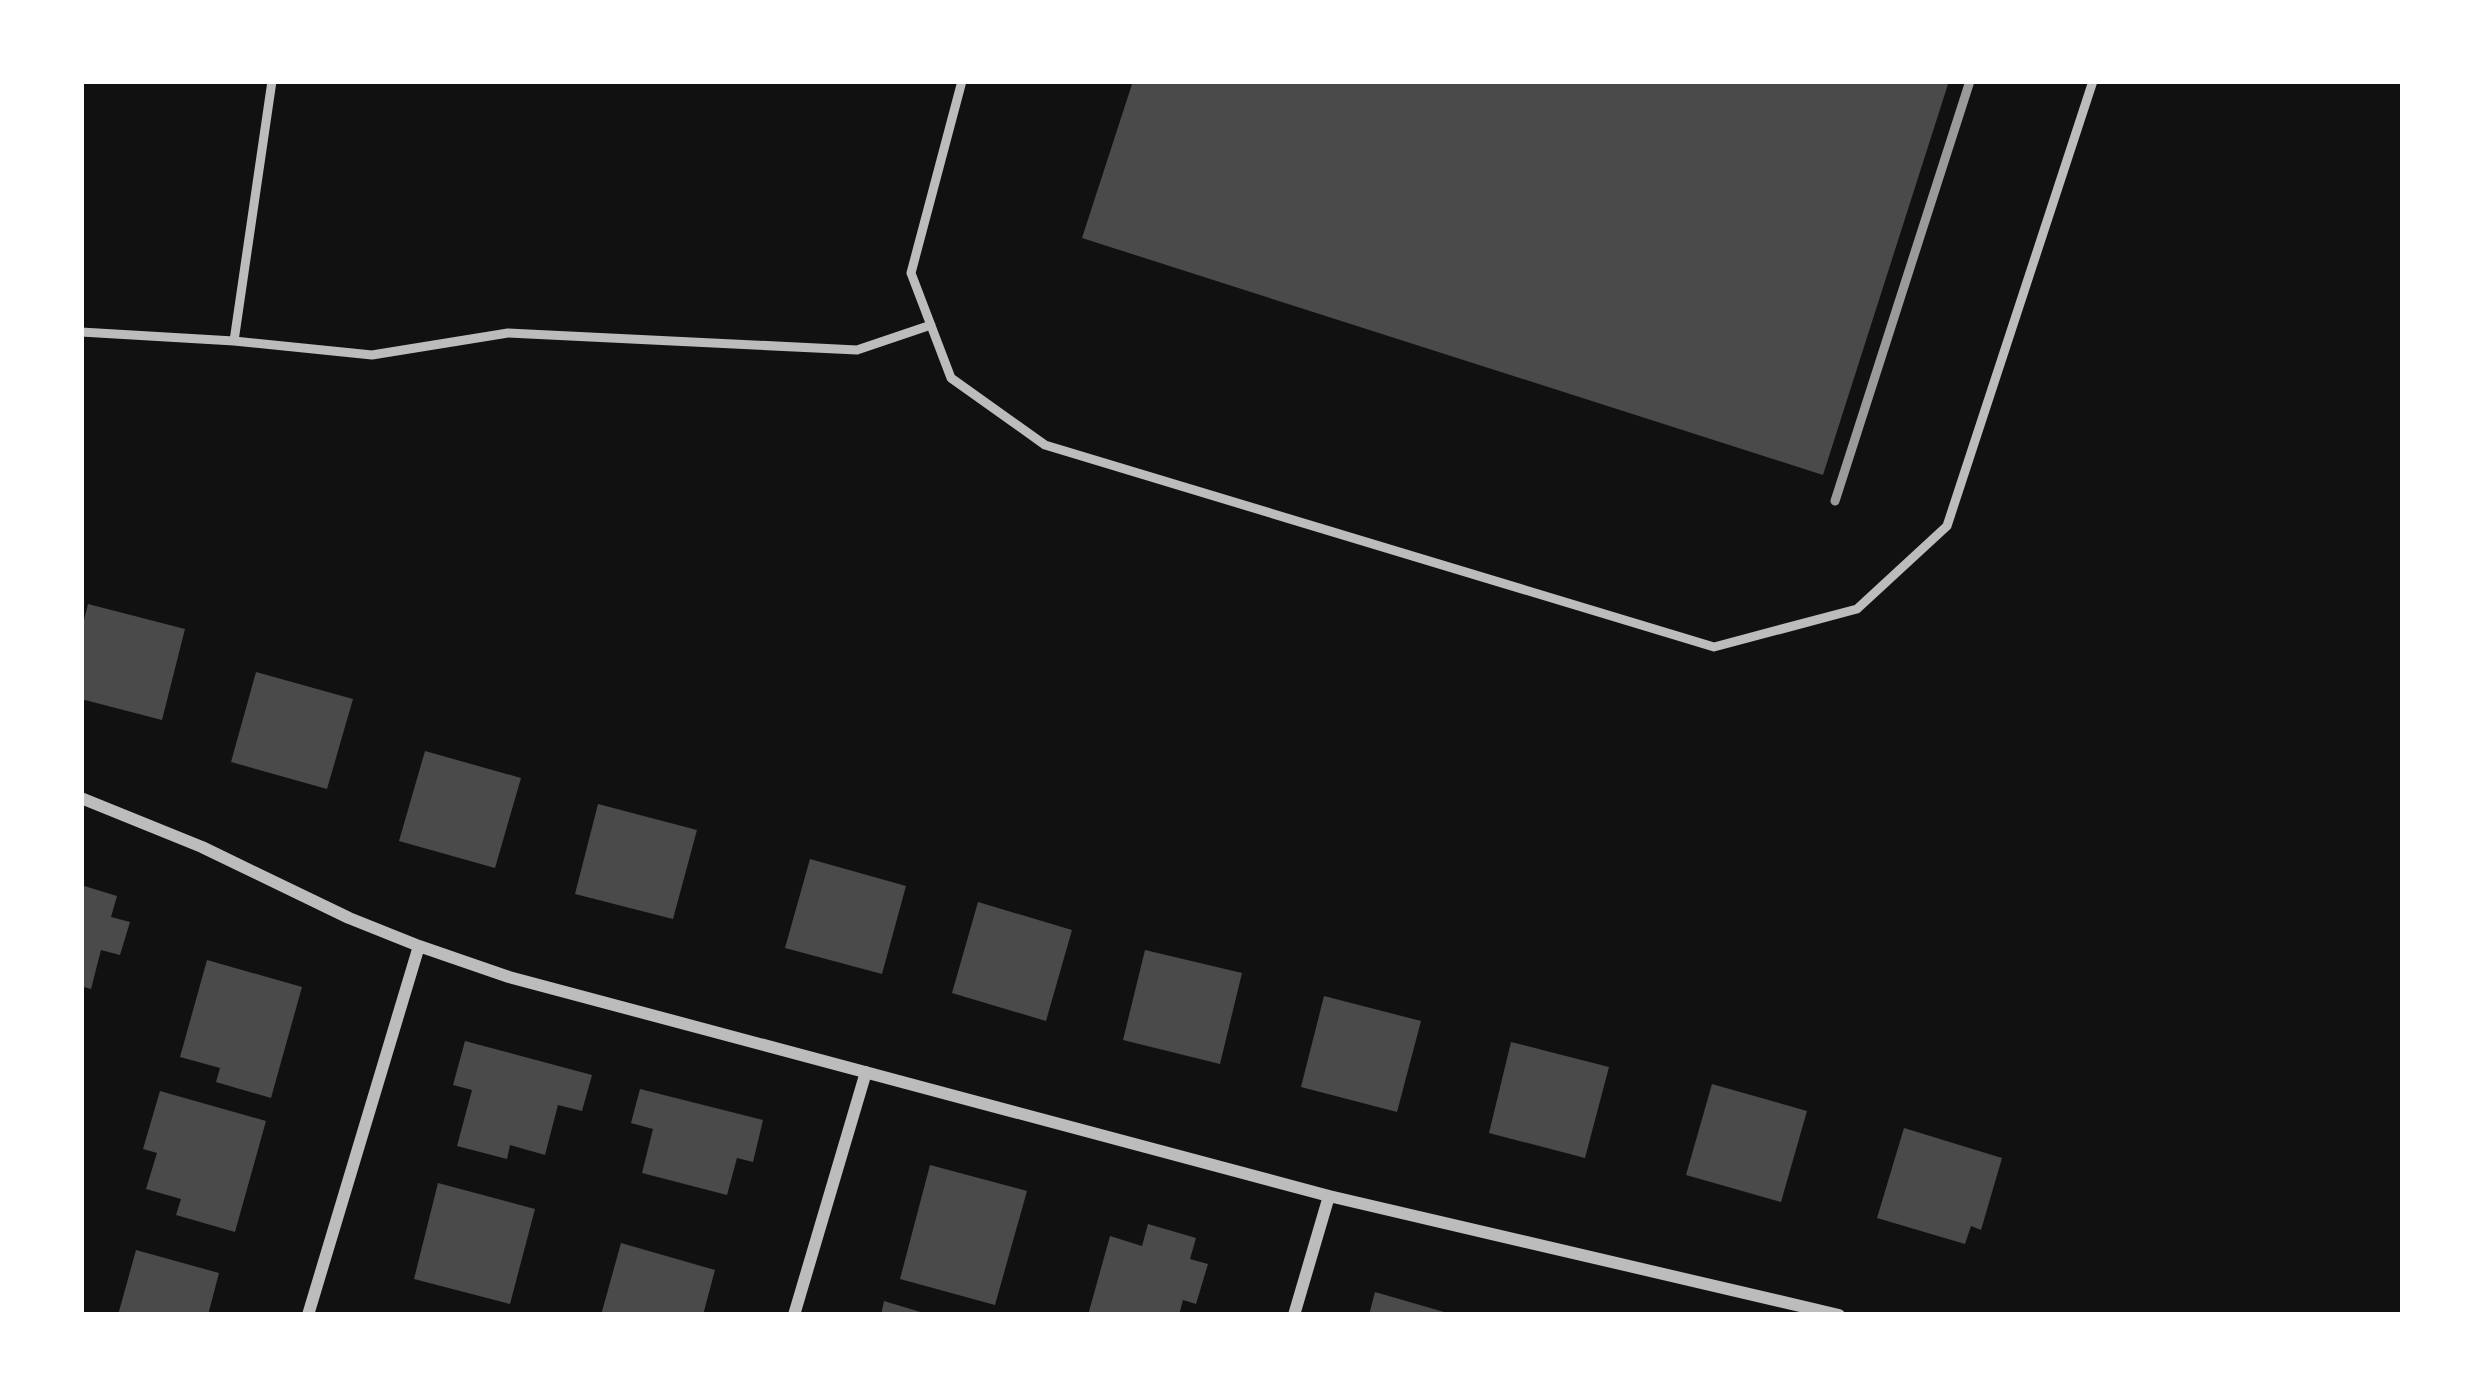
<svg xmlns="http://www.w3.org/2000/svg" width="2484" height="1396" font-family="'IBM Plex Sans',sans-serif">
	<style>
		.building { fill: #4a4a4a }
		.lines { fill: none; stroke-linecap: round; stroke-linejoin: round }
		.service { stroke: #bcbcbc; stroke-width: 9 }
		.minor { stroke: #bcbcbc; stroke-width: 12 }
		.rail { stroke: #9a9a9a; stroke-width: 9 }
	</style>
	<rect width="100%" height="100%" fill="#111"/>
	<path class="building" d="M1133 81H1949L1823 475 1082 238Z
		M88 604 185 629 162 720 81 699V632Z
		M256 672 353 699 327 789 231 762Z
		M425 751 521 778 495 868 399 841Z
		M598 804 697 830 673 919 575 894Z
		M810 859 906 886 882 974 785 948Z
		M81 885 117 896 111 917 130 922 120 955 101 950 91 989 81 986Z
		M978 902 1072 930 1046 1021 952 993Z
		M1145 950 1242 973 1220 1064 1123 1040Z
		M207 960 302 987 271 1098 216 1082 220 1068 180 1057Z
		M1324 996 1421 1021 1397 1112 1301 1087Z
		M465 1041 592 1075 582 1111 558 1105 545 1155 510 1145 507 1159 457 1146 472 1090 453 1085Z
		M1511 1042 1609 1067 1585 1158 1489 1133Z
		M1712 1084 1807 1111 1781 1202 1686 1175Z
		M640 1089 763 1120 753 1162 737 1158 727 1195 642 1173 653 1129 631 1123Z
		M160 1091 266 1121 235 1232 176 1215 181 1199 146 1189 157 1153 143 1149Z
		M1904 1128 2002 1158 1981 1230 1971 1226 1965 1244 1877 1218Z
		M930 1165 1027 1191 995 1305 900 1279Z
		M438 1183 535 1209 510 1304 414 1279Z
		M1148 1224 1196 1238 1190 1259 1208 1264 1196 1304 1183 1300 1179 1315H1088L1110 1236 1142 1246Z
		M621 1243 715 1270 703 1315H601Z
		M136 1250 219 1273 208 1315H118Z
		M1375 1292 1451 1314V1315H1369Z
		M884 1301 927 1314 926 1315H881Z"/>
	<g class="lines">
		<path class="service" d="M962 81 911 273 951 378 1045 445 1714 647 1857 609 1947 526 2093 81
			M81 332 234 341 272 81
			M234 341 372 355 508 333 857 350 931 325"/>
		<path class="minor" d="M81 798 202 847 349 918 419 946 509 977 1329 1196 1839 1315
			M308 1315 419 946
			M794 1315 866 1072
			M1294 1315 1329 1196"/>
		<path class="rail" d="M1835 501 1970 81"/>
	</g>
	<rect width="2484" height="1396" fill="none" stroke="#ffffff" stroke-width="168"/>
</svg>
